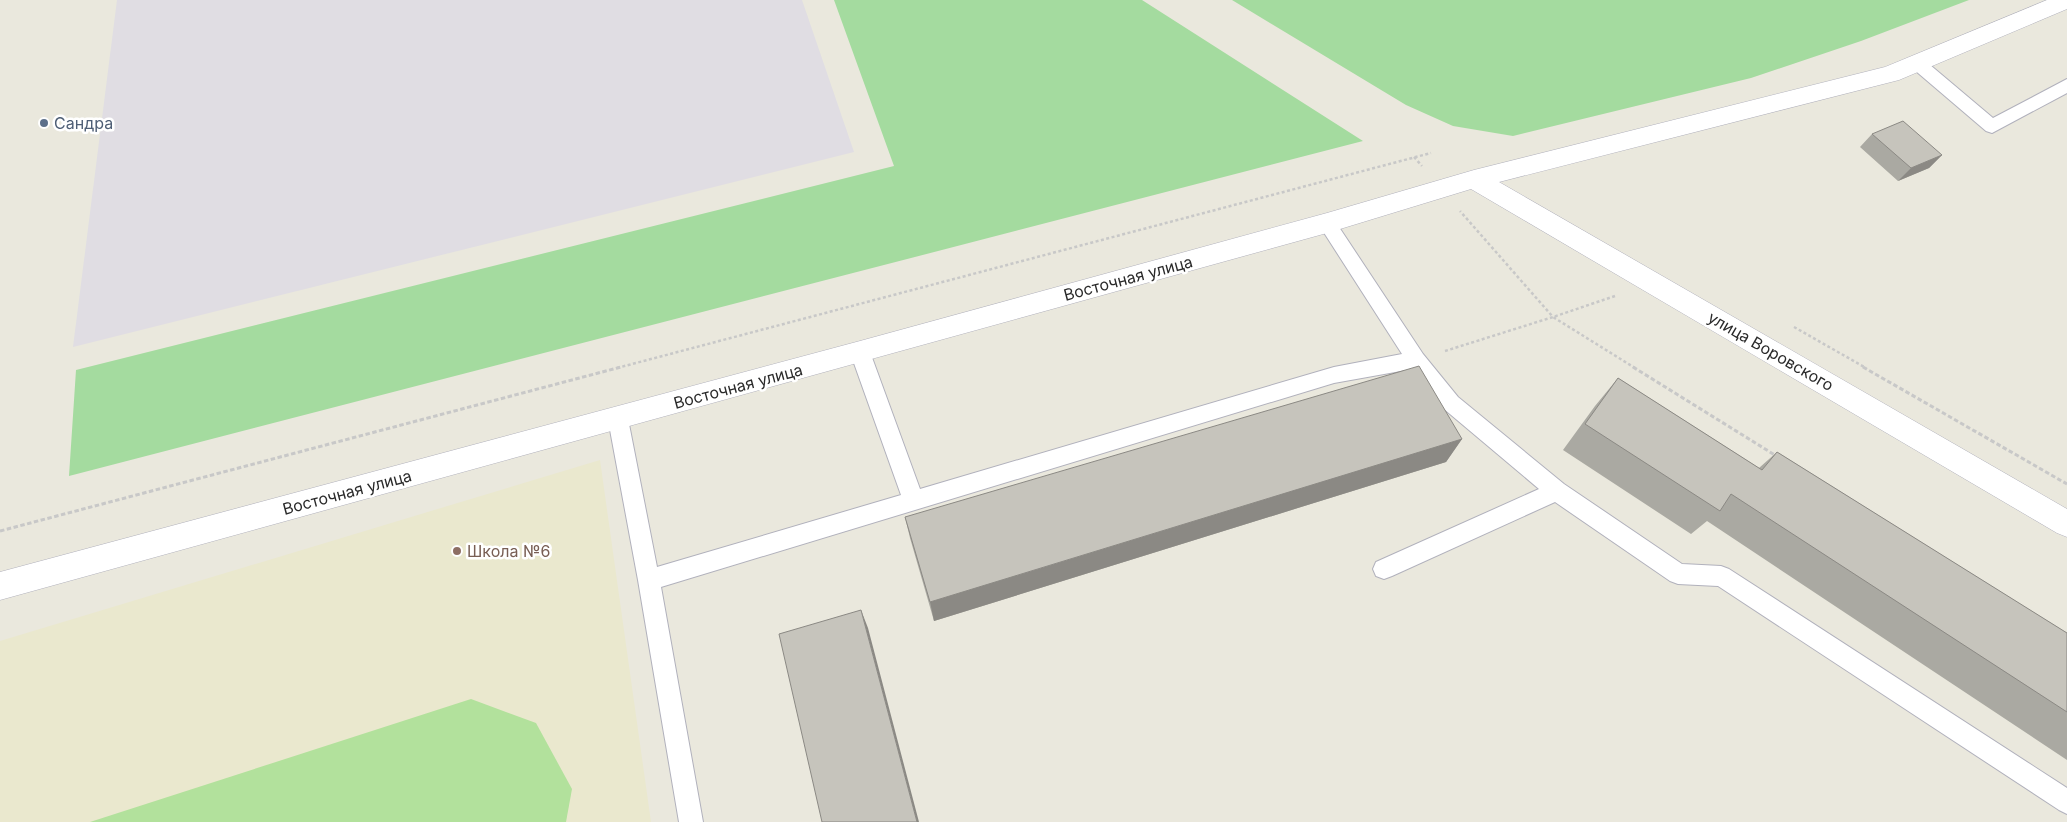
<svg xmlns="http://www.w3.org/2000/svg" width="2067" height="822" font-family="Inter,sans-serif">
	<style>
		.industrial { fill: #e0dde3 }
		.education { fill: #eae8ce }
		.green { fill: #a4db9f }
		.pitch { fill: #b2e19c }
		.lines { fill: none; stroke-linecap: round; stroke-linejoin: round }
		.lane-casing { stroke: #b1b1bc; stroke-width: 2 }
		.street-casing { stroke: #b1b1bc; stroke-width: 1 }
		.path-far1 { stroke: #c8c8c8; stroke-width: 2.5; stroke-dasharray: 3 2.5; stroke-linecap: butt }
		.path { stroke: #c8c8c8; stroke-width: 3; stroke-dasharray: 4.5 2.5; stroke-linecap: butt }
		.lane { fill: #fff; fill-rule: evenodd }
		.street { fill: #fff; fill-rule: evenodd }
		.wall { fill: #aaa9a2 }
		.shaded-wall { fill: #8b8984 }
		.building { fill: #c6c4bc; stroke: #8b8984 }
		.service-dot { fill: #5c6f8a; stroke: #fff; stroke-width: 2 }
		.education-dot { fill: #8d6e63; stroke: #fff; stroke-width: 2 }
		.labels { text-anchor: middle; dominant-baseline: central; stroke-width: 5; stroke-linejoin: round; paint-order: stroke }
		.service-label { font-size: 16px; fill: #4e5e75; stroke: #fff; text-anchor: start }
		.street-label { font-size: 16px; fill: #2a2a2a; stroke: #fff }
		.education-label { font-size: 16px; fill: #785e54; stroke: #fff; text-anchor: start }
	</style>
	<rect width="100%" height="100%" fill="#eae8dd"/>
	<path class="industrial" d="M117 0H802L854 152 73 347Z"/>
	<path class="education" d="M600 460 651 822H0V641Z"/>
	<path class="green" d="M834 0H1142L1363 141 69 476 76 370 894 166Z
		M1232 0H1969L1861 41 1751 78 1513 136 1453 126 1406 105Z"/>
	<path class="pitch" d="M471 699 536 723 572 789 566 822H90Z"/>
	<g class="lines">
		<defs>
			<path id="lane" d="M1917 57 1923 59 1993 118 2067 79V93L1992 133 1986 131 1911 67 1909 63 1911 59Z
				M1327 216 1333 218 1423 354 1458 397 1564 484 1682 564 1721 566 1729 569 2067 788V814L2059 810 1718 586 1678 584 1670 581 1555 502 1392 576 1384 579 1376 576 1373 569 1376 562 1539 489 1444 409 1412 369 1334 383 661 587 703 822H679L638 580 608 419 611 413 618 410 625 413 628 419 657 567 901 495 850 352 853 346 860 344 867 346 870 352 920 489 1334 367 1402 354 1321 228 1318 223 1321 218Z"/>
			<path id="street" d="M2047 0H2067V9L1899 80 1499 182 2067 509V537L2057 533 1471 189 1327 233 0 600V572L860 341 1327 213 1474 170 1885 67Z"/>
		</defs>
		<use href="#lane" class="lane-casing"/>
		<use href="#street" class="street-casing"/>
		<path class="path-far1" d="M1414 157 1422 166
			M1615 296 1553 317 1635 368
			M1794 327 1866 368
			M1445 351 1553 317 1460 211
			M617 368 1431 153"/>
		<path class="path" d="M1633 367 1778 457
			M1863 367 2067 484
			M0 531 621 367"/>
		<use href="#lane" class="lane"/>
		<use href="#street" class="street"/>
	</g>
	<path class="wall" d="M1872 134 1942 155 1929 168 1898 181 1860 147Z
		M1618 378 1759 468 1777 452 2067 633V760L1707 521 1691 534 1563 450 1595 406Z
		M1462 439 1446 462 934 621 910 538 905 517Z"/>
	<path class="shaded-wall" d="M1942 155 1929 168 1898 181 1911 168Z
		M1462 439 1446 462 934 621 930 602Z
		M861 610 868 628 919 822H917Z"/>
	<path class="building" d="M1903 121 1942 155 1911 168 1872 134Z
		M1419 366 1462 439 930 602 905 517Z
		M1618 378 1762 470 1777 452 2067 633V712L1731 494 1720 511 1585 424Z
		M861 610 917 822H822L779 634Z"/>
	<circle class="service-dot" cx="44" cy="123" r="5"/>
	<circle class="education-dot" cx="457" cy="551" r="5"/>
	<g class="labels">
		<g class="service-label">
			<text x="54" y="123">Сандра</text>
		</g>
		<g class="street-label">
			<text transform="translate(1128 278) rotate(-15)">Восточная улица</text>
			<text transform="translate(1771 351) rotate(30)">улица Воровского</text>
			<text transform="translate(738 386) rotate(-15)">Восточная улица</text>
			<text transform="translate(347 492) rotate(-15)">Восточная улица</text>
		</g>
		<g class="education-label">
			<text x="467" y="551">Школа №6</text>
		</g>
	</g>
</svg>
